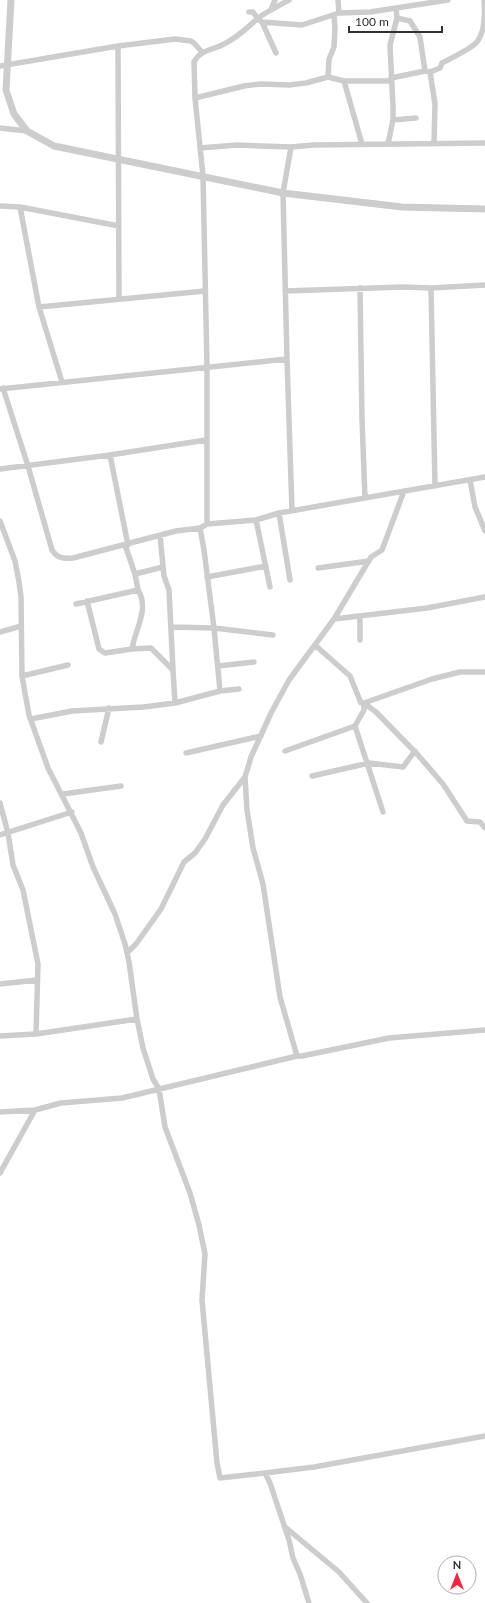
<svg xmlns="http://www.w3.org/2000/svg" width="485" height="1603" font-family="Lato,sans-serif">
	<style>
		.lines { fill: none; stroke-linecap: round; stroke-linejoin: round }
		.minor { stroke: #cdcdcd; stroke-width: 5.5 }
		.tertiary { stroke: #cdcdcd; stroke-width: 7 }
	</style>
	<rect width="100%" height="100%" fill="#fff"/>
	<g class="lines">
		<path class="minor" d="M338 0 339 13
			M271 10 275 0
			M249 12H253L258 19 262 22 302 25 339 13 370 12 448 0
			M397 18 410 21 420 37 425 71
			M262 22 276 53
			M118 46 119 299
			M0 66 118 46 175 39 191 41 194 43 202 52
			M430 72 435 104 434 143
			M328 77 329 59 334 47 335 28 334 15
			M391 78 425 71 430 72 440 68 442 63C450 59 472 48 477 42 485 32 485 13 484 0
			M344 81 362 144
			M195 98 244 86 261 84 289 85 306 83 328 77 344 81H391
			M393 120 416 118
			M0 128 27 131
			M388 144 393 120V107L390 45 397 18 396 8
			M291 147 283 193 287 359 292 511
			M200 148 237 145 291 147 314 145 485 143
			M0 206 20 207 119 226
			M20 207 39 307 62 382
			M360 288 362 419 365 498
			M431 288 435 486
			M285 291 403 287 431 288 485 285
			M39 307 205 291
			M3 388 28 466 52 550C57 558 63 559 73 558L176 531 200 528 207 524 256 520 279 513 485 477
			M0 389 287 359
			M110 455 128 545
			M0 469 110 455 206 440
			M470 480 475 507 485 531
			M279 513 290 580
			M256 520 270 587
			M0 521 15 561 19 582 21 597 22 676 29 715 48 768 81 833 93 867 115 914 125 944 129 962 137 1019 143 1048 153 1079 159 1089 165 1127 190 1193 199 1225 205 1254 202 1300 217 1463 220 1478 265 1473 270 1483 289 1540 293 1558 300 1574 309 1603
			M207 524V367L203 176 195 98 194 62C200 50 212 50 222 45 236 39 247 28 257 19 267 11 279 6 289 0
			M160 536 164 576 169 590 173 670
			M318 568 369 561
			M135 574 163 567
			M207 577 266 566
			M87 601 99 649 105 653 132 649C135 629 150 609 138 590
			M76 604 138 590 135 574 125 545
			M334 619 427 608 485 597
			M171 627 214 628 204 550 200 528
			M0 632 21 626
			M360 640V616
			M132 649 151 648 173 670 175 703
			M218 666 254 662
			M485 672H460L432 679 364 703 376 712 418 755 443 784 467 821 480 822 485 828
			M22 676 68 665
			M220 691 214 628 273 635
			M31 719 72 711 143 707 175 703 220 691 239 689
			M355 726 383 812
			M101 742 109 708
			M285 751 355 726 364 710V703H361L350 676 316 646
			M186 753 261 736
			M312 776 369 763 403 767 415 751
			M245 777 247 810 253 848 263 884 280 997 297 1056
			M63 794 121 786
			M0 803 8 833 13 865 23 890 38 964 36 1034
			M0 835 72 812
			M127 953 136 944 161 909 184 862 195 853 205 839 223 805 245 777 251 757 262 733 271 713 289 680 334 619 371 557 382 550 404 491
			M0 984 37 980
			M0 1036 36 1034 137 1019
			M0 1112 35 1110 61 1103 122 1098 297 1056H302L389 1038 485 1030
			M0 1173 35 1110
			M265 1473 314 1467 485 1436
			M285 1527 339 1572 367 1603"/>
		<path class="tertiary" d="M11 0 6 90 14 114 27 131 54 146 283 193 402 207 485 209"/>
	</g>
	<g transform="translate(457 1575)"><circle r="19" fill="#ffffff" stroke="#acacac"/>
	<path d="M0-3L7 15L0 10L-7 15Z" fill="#f7223e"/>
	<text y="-6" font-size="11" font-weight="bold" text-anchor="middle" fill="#303030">N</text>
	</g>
	<path d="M349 26v6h93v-6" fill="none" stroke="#303030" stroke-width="2"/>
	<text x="355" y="26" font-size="12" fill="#303030" stroke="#ffffff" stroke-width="3" paint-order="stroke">100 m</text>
</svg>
